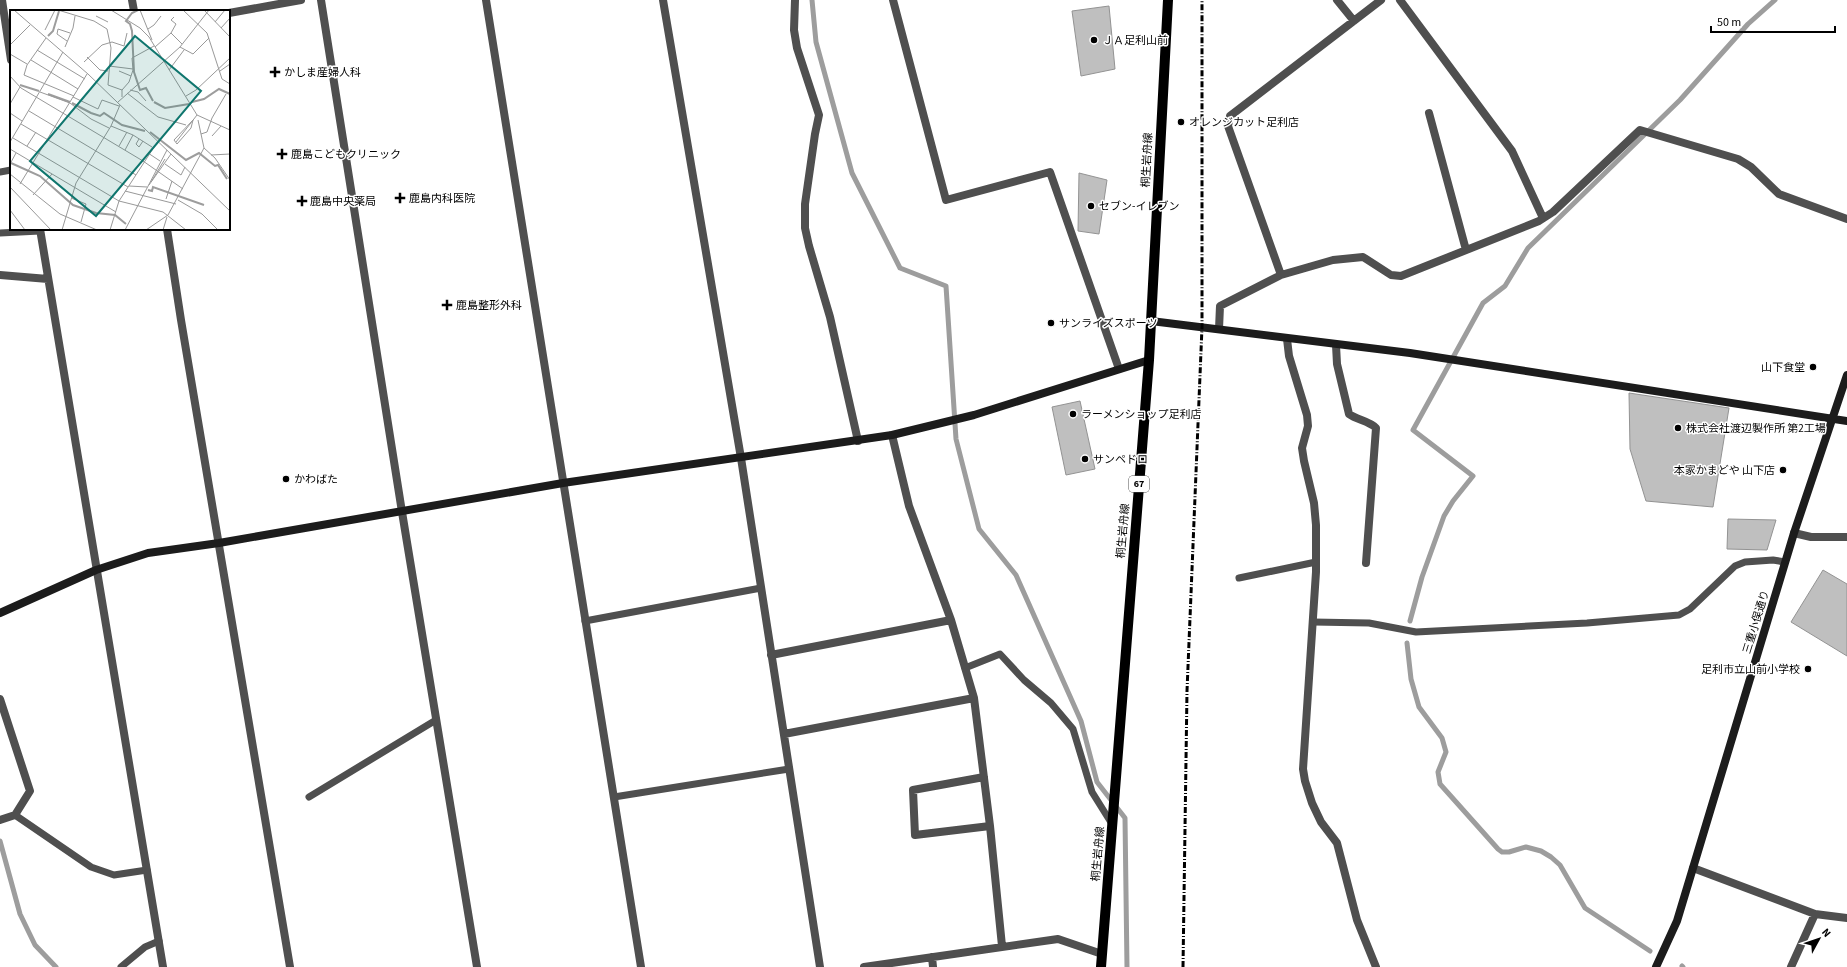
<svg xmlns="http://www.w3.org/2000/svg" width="1847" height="967" font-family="'Source Sans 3','Noto Sans JP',sans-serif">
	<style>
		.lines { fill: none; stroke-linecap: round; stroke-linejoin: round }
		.stream { stroke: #9d9d9d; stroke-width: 5 }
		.building { fill: #bfbfbf; stroke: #939393 }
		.lane { stroke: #4f4f4f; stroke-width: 7 }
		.street { stroke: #4f4f4f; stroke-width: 8 }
		.secondary { stroke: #1c1c1c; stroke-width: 8 }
		.primary { stroke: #000; stroke-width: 10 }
		.rail { stroke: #000; stroke-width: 3; stroke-dasharray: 6 2 1 2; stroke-linecap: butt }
		.poi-dot { fill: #000; stroke: #fff; stroke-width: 1.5 }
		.labels { text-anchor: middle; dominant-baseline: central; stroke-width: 3; stroke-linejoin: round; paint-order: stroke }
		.shield { fill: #fff; stroke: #4c4c4c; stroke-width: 1 }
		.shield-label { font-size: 10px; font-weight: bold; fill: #000 }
		.poi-label { font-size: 11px; fill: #000; stroke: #fff; text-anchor: start }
		.street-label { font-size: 11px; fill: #000; stroke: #fff }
		.inset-river { fill: none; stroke: #9d9d9d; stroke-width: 2 }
		.inset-road { fill: none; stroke: #999; stroke-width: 1 }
		.view { fill: #0f766e; fill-opacity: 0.15; stroke: #0f766e; stroke-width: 2 }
		.inset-edge { fill: none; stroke: #000; stroke-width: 2 }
	</style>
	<rect width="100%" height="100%" fill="#fff"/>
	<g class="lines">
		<path class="stream" d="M812 0 816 42 852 173 900 268 946 286 956 439 979 529 1016 575 1081 721 1097 782 1125 818 1127 967
			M1410 621 1422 577 1444 516 1453 501 1473 476 1413 430 1483 303 1505 286 1528 248 1680 100 1748 24 1775 0
			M1407 643 1411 679 1419 707 1442 738 1446 752 1438 772 1440 784 1498 849 1502 852H1509L1526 847 1541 851 1551 857 1560 865 1585 908 1650 951
			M0 841 20 914 35 945 56 967
			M1682 966 1683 967"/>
	</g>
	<path class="building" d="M1109 6 1115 69 1081 76 1072 11Z
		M1079 173 1107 180 1099 234 1078 231Z
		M1629 393 1729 408 1713 507 1646 501 1630 449Z
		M1080 401 1095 469 1066 475 1052 407Z
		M1728 519 1776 520 1767 550 1727 549Z
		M1823 570 1847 584V656L1791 622Z"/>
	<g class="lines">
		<path class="lane" d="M0 172 11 170
			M0 233 40 231
			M1239 578 1316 562
			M585 621 761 588
			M1313 622 1369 623 1416 632 1587 623 1679 615 1690 609 1735 566 1745 562 1773 560 1785 562
			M965 668 1000 654 1024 680 1051 703 1073 729 1092 792 1112 824
			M309 797 436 720
			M614 797 789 769
			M15 815 91 867 114 875 147 870
			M121 967 145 947 159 941"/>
		<path class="street" d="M2 0 11 60
			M132 0 134 11
			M321 0 402 512 477 967
			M486 0 641 967
			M663 0 741 458 820 967
			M795 0 794 30 797 48 819 115 815 134 805 204V228L809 246 830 317 858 441
			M893 0 946 200 1050 172 1119 369
			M1337 0 1354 21
			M1400 0 1512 151 1543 218
			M229 13 301 0
			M1429 113 1466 250
			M40 229 163 967
			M167 229 181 320 290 967
			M0 275 48 279
			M1281 275 1228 126 1230 116 1381 0
			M1219 329 1220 306 1281 275 1333 260 1363 257 1391 275 1401 276 1539 221 1553 212 1640 130 1738 159 1751 167 1779 194 1847 219
			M1287 339 1289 356 1307 415 1308 426 1302 448 1304 461 1314 503 1316 525V572L1303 769 1305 781 1312 803 1321 822 1337 843 1357 920 1376 967
			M1336 345 1337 364 1349 414C1357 420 1369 421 1376 428L1366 563
			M892 435 909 506 951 620 974 698 990 826 1002 946
			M1794 533 1811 537H1847
			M771 655 951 620
			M0 699 30 791 15 815 0 820
			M784 734 974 698
			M984 777 913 790 915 835 990 826
			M1693 868 1815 914 1847 918
			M932 957 933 967
			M864 967 1058 939 1102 954
			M1791 967 1815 914"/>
		<path class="secondary" d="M1151 321 1410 353 1847 421
			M0 613 96 570 148 553 219 543 563 483 892 435 974 415 1149 360
			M1656 967 1677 921 1794 533 1847 375"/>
		<path class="primary" d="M1101 967 1149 360 1168 0"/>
		<path class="rail" d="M1183 967 1187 691 1202 327V0"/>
	</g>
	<g class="poi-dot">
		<circle cx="1094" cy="40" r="4"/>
		<path d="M273 66h4v4h4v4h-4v4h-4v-4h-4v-4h4z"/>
		<circle cx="1181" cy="122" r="4"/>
		<path d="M280 148h4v4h4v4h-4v4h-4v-4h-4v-4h4z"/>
		<path d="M398 192h4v4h4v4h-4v4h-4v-4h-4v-4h4z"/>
		<path d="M300 195h4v4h4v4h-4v4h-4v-4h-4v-4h4z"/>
		<circle cx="1091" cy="206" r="4"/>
		<path d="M445 299h4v4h4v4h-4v4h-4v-4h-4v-4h4z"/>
		<circle cx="1051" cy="323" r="4"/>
		<circle cx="1813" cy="367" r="4"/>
		<circle cx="1073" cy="414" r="4"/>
		<circle cx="1678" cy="428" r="4"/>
		<circle cx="1085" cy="459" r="4"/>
		<circle cx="1783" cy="470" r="4"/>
		<circle cx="286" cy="479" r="4"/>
		<circle cx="1808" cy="669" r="4"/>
	</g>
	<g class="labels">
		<rect class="shield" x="1129" y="476" width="20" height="16" rx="3"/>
		<g class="shield-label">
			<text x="1139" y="484">67</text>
		</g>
		<g class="poi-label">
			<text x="1102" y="40">ＪＡ足利山前</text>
			<text x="284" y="72">かしま産婦人科</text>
			<text x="1189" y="122">オレンジカット足利店</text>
			<text x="291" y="154">鹿島こどもクリニック</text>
			<text x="409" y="198">鹿島内科医院</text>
			<text x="310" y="201">鹿島中央薬局</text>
			<text x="1099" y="206">セブン-イレブン</text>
			<text x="456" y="305">鹿島整形外科</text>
			<text x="1059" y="323">サンライズスポーツ</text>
			<text x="1805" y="367" text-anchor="end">山下食堂</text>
			<text x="1081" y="414">ラーメンショップ足利店</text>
			<text x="1686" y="428">株式会社渡辺製作所 第2工場</text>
			<text x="1093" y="459">サンペドロ</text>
			<text x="1775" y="470" text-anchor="end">本家かまどや 山下店</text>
			<text x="294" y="479">かわばた</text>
			<text x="1800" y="669" text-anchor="end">足利市立山前小学校</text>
		</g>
		<g class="street-label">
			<text transform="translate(1147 160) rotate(-87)">桐生岩舟線</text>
			<text transform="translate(1123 531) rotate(-85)">桐生岩舟線</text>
			<text transform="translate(1756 622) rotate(-73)">三重小俣通り</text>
			<text transform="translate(1098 854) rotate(-85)">桐生岩舟線</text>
		</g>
	</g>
	<g transform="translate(10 10)">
		<rect width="220" height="220" fill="#fff"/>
		<path class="inset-river" d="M128 0 122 3 116 11 120 14 122 21 124 62 130 80 136 78 143 91M38 26 43 21 49 1M10 75 29 81M38 84 60 92M144 92 155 98 179 94M182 92 194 89 209 79 220 84M62 93 81 103 90 106 94 103 112 115 135 121M140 122 176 150 189 143 205 156 208 155 217 169M1 153 30 166 63 195 86 203 105 205 116 214M138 180 142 181 143 177 194 195"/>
		<path class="inset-road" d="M4 0 78 64 220 201M48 0 84 11 97 19 101 38 98 75 112 80M101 0 130 18 139 27 187 105M130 0 142 30M173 0 197 23 212 69 220 74M194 0 220 27M86 6 98 12M205 12 215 0M211 18 220 8M138 19 144 15 151 6M35 20 45 0M161 23 166 14 161 10 164 7M36 28 17 55 14 65 64 86M57 31 47 24 48 19 60 23M0 35 20 15M55 37 63 18 65 6M145 37 161 23 172 34M170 37 183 44 199 28M27 40 75 69M0 44 17 54M77 47 90 60 98 61M21 50 68 79M74 52 92 35 102 32 114 36 117 23M99 56 123 59M159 60 174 40M109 61 121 66M210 61 220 54M0 66 11 78 133 151 173 179M120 80 128 82 136 91M30 82 60 93 81 109 99 118M117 83 148 107 176 115M176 86 186 80 220 48M63 87 88 99 92 90 109 96M112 87V80L119 72 123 60 122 48 144 36M108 92 170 37 199 0M0 94 10 77M19 101 126 165M0 103 12 111M183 110 181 118 167 134 164 130ZM188 110 194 138 205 148 220 170M11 114 118 177M101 116 123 125 142 137M191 124 197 122 202 108 216 84M202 126 211 116M3 128 109 191 153 202 176 220M129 129 126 134 129 137 133 131M0 132 53 42M166 132 187 105 220 120M17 136 26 122M109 136 117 122M0 139 106 202M115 140 123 125M138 143 150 151M201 145 220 144M0 154 6 143M155 154 171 165 175 157M0 164 50 204 87 220M141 172 155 149M10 174 77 64M139 175 161 144M119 176 137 177M0 177 41 220M115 181 166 194M23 185 42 164M61 188 76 194 71 212M156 189 162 171M168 190 192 204 208 220M0 200 15 220M52 220 66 173 101 116 110 95M100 220 109 191 148 131M115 220 157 140M136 220 158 205 194 138M153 220 157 207"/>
		<path class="view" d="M125 26 191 81 86 206 20 151Z"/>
		<rect width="220" height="220" class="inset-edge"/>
	</g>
	<g transform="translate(1819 939) rotate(50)" stroke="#ffffff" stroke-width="3" paint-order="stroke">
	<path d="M0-3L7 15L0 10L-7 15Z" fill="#000000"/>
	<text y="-6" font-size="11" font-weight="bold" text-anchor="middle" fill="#000000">N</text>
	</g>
	<path d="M1711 26v6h124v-6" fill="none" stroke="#000000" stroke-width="2"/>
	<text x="1717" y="26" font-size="12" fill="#000000" stroke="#ffffff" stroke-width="3" paint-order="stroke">50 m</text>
</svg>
